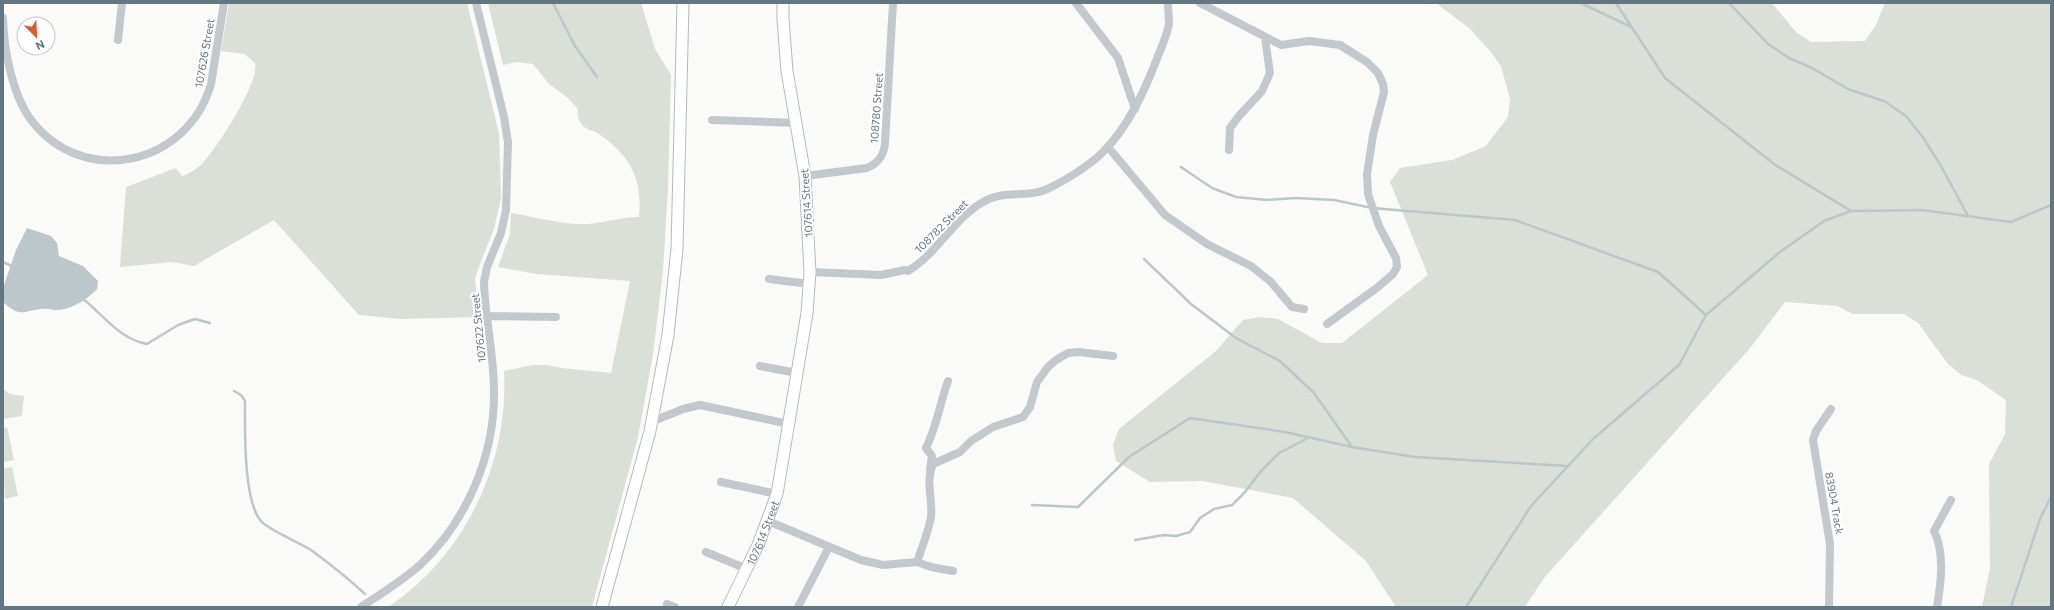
<svg xmlns="http://www.w3.org/2000/svg" width="2054" height="610" font-family="Commissioner,sans-serif">
	<style>
		.green { fill: #dadfd7 }
		.water { fill: #bbc7cb }
		.lines { fill: none; stroke-linecap: round; stroke-linejoin: round }
		.stream { stroke: #bbc7cb; stroke-width: 2.5 }
		.secondary-casing { stroke: #b3babf; stroke-width: 13 }
		.street { stroke: #c3c8cc; stroke-width: 8 }
		.secondary { stroke: #fff; stroke-width: 11 }
		.labels { text-anchor: middle; dominant-baseline: central; stroke-width: 4; stroke-linejoin: round; paint-order: stroke }
		.street-label { font-size: 11px; fill: #657683; stroke: #fff }
	</style>
	<rect width="100%" height="100%" fill="#fafaf8"/>
	<path class="green" d="M229 3H467L499 133 501 198 494 229 478 269 475 279 479 317 401 319 359 315 274 220 194 266 172 262 120 267 126 187 176 168 182 176C189 174 198 168 203 163 217 148 260 82 255 63L245 54 221 51Z
		M488 3H641L655 49 671 75 668 188 663 271 653 354 638 437 592 607H388C465 556 509 463 504 371L532 365H547L562 368 611 373 630 281 536 274 498 267 510 234 511 213C536 217 562 225 587 224 604 223 621 217 639 217 643 178 630 156 599 134 595 131 587 130 583 126 578 121 577 115 578 109L568 98 549 84 533 64 516 62 503 65Z
		M1436 3H1772L1796 32 1811 42 1865 41 1876 25 1885 3H2051V607H1982L1990 568 1989 464 2005 434 2006 400 1977 380 1961 375 1948 364 1918 323 1904 314H1853L1837 306 1785 302 1751 347 1544 578 1525 607H1396L1366 561 1293 498 1202 481 1150 482 1116 461 1113 445 1119 429 1216 351 1243 320 1260 317 1278 319 1322 343H1342L1428 275 1390 182 1400 168 1452 160 1486 146 1508 117 1510 99 1501 66 1491 52 1469 28Z
		M3 389 10 394 24 396 22 416 3 419Z
		M7 427 14 460 3 462V428Z
		M12 467 18 496 5 499 3 469Z"/>
	<path class="water" d="M27 228 51 236 57 243 59 256 83 266 98 281 97 289C88 299 71 310 56 310 52 310 48 308 43 309 23 310 22 319 3 302V288L16 250Z"/>
	<g class="lines">
		<path class="stream" d="M553 3 575 46 597 77
			M1581 3 1631 27
			M1616 3 1665 78 1774 164 1851 211
			M1729 3 1768 44 1789 58 1812 68 1848 89 1884 101 1906 116 1924 139 1941 166 1968 216
			M1181 167 1212 188 1236 197 1267 200 1296 198 1334 200 1372 208 1515 220 1658 272 1706 315
			M1144 259 1191 304 1236 338 1280 361 1314 393 1352 447
			M3 262 14 267
			M83 299C104 315 119 339 147 344L178 325 195 319 210 323
			M234 391 241 395 245 401C245 429 243 500 261 521 267 529 300 543 311 550 330 564 348 578 365 594
			M1032 505 1078 507 1129 457 1190 418 1285 432 1352 447 1415 457 1567 466
			M1135 540 1164 535 1176 536 1190 532 1200 518 1214 509 1232 505 1245 492 1262 470 1279 453 1308 438
			M1466 607 1531 506 1593 439 1679 365 1706 315 1780 252 1824 221 1851 211 1922 210 2011 222 2051 205
			M2011 607 2040 519 2051 497"/>
		<defs>
			<g id="secondary">
				<path d="M602 607 650 431 668 335 677 249 683 3"/>
				<path id="s1" d="M728 607 758 545 777 494 807 313 810 272 805 176 787 71 783 19V3"/>
			</g>
		</defs>
		<use href="#secondary" class="secondary-casing"/>
		<path class="street" d="M1076 3 1118 58 1135 109
			M1200 3 1281 45 1309 41 1340 45 1367 62 1378 73 1383 84 1384 92 1373 135 1367 174 1368 194 1379 226 1396 258 1397 267 1393 274 1378 287 1327 324
			M3 18C4 50 12 94 31 120 84 189 188 165 211 84L224 3
			M118 40 122 3
			M712 120 796 123
			M1108 147 1165 215 1207 244 1251 266 1271 282 1292 307 1304 309
			M1229 150 1230 128 1239 116 1262 91 1270 73 1265 38
			M805 176 867 168C879 163 884 155 885 143L893 3
			M810 272 881 275 905 270 908 271C937 254 953 219 983 202 1002 190 1025 198 1045 190 1063 182 1089 166 1103 152 1129 126 1145 90 1158 56 1162 46 1167 35 1169 24 1169 17 1168 10 1168 3
			M769 279 810 284
			M487 316 556 317
			M760 366 797 373
			M651 422 683 409 700 405 789 424
			M930 470 932 456 926 448C937 426 940 403 948 381
			M721 482 777 494
			M768 521 861 560 883 565 917 562 931 567 953 571
			M706 552 747 569
			M917 562C922 547 928 533 931 517 933 498 925 482 933 464L960 452 971 441 993 427 1023 417 1030 407 1037 382 1048 367 1056 360 1068 353 1079 352 1113 356
			M667 604 675 607
			M361 607C381 594 402 581 420 565 467 521 495 455 494 391 494 354 485 319 484 282L487 267 501 233 506 210 508 142 504 117 476 3
			M798 607 829 547
			M1829 607 1830 544 1813 440 1816 431 1831 409
			M1937 607C1941 583 1945 553 1934 531L1951 500"/>
		<use href="#secondary" class="secondary"/>
	</g>
	<g class="labels">
		<g class="street-label">
			<text transform="translate(204 53) rotate(-80)">107626 Street</text>
			<text transform="translate(876 108) rotate(-86)">108780 Street</text>
			<text transform="translate(806 203) rotate(-94)">107614 Street</text>
			<text transform="translate(941 226) rotate(-45)">108782 Street</text>
			<text transform="translate(478 328) rotate(-96)">107622 Street</text>
			<text transform="translate(1835 503) rotate(80)">83904 Track</text>
			<text stroke="none"><textPath href="#s1" startOffset="82">107614 Street</textPath></text>
		</g>
	</g>
	<rect width="2054" height="610" fill="none" stroke="#657683" stroke-width="8"/>
	<g transform="translate(36 36) rotate(156)"><circle r="19" fill="#ffffff" stroke="#c1c8cd"/>
	<path d="M0-3L7 15L0 10L-7 15Z" fill="#e4572e"/>
	<text y="-6" font-size="11" font-weight="bold" text-anchor="middle" fill="#657683">N</text>
	</g>
</svg>
